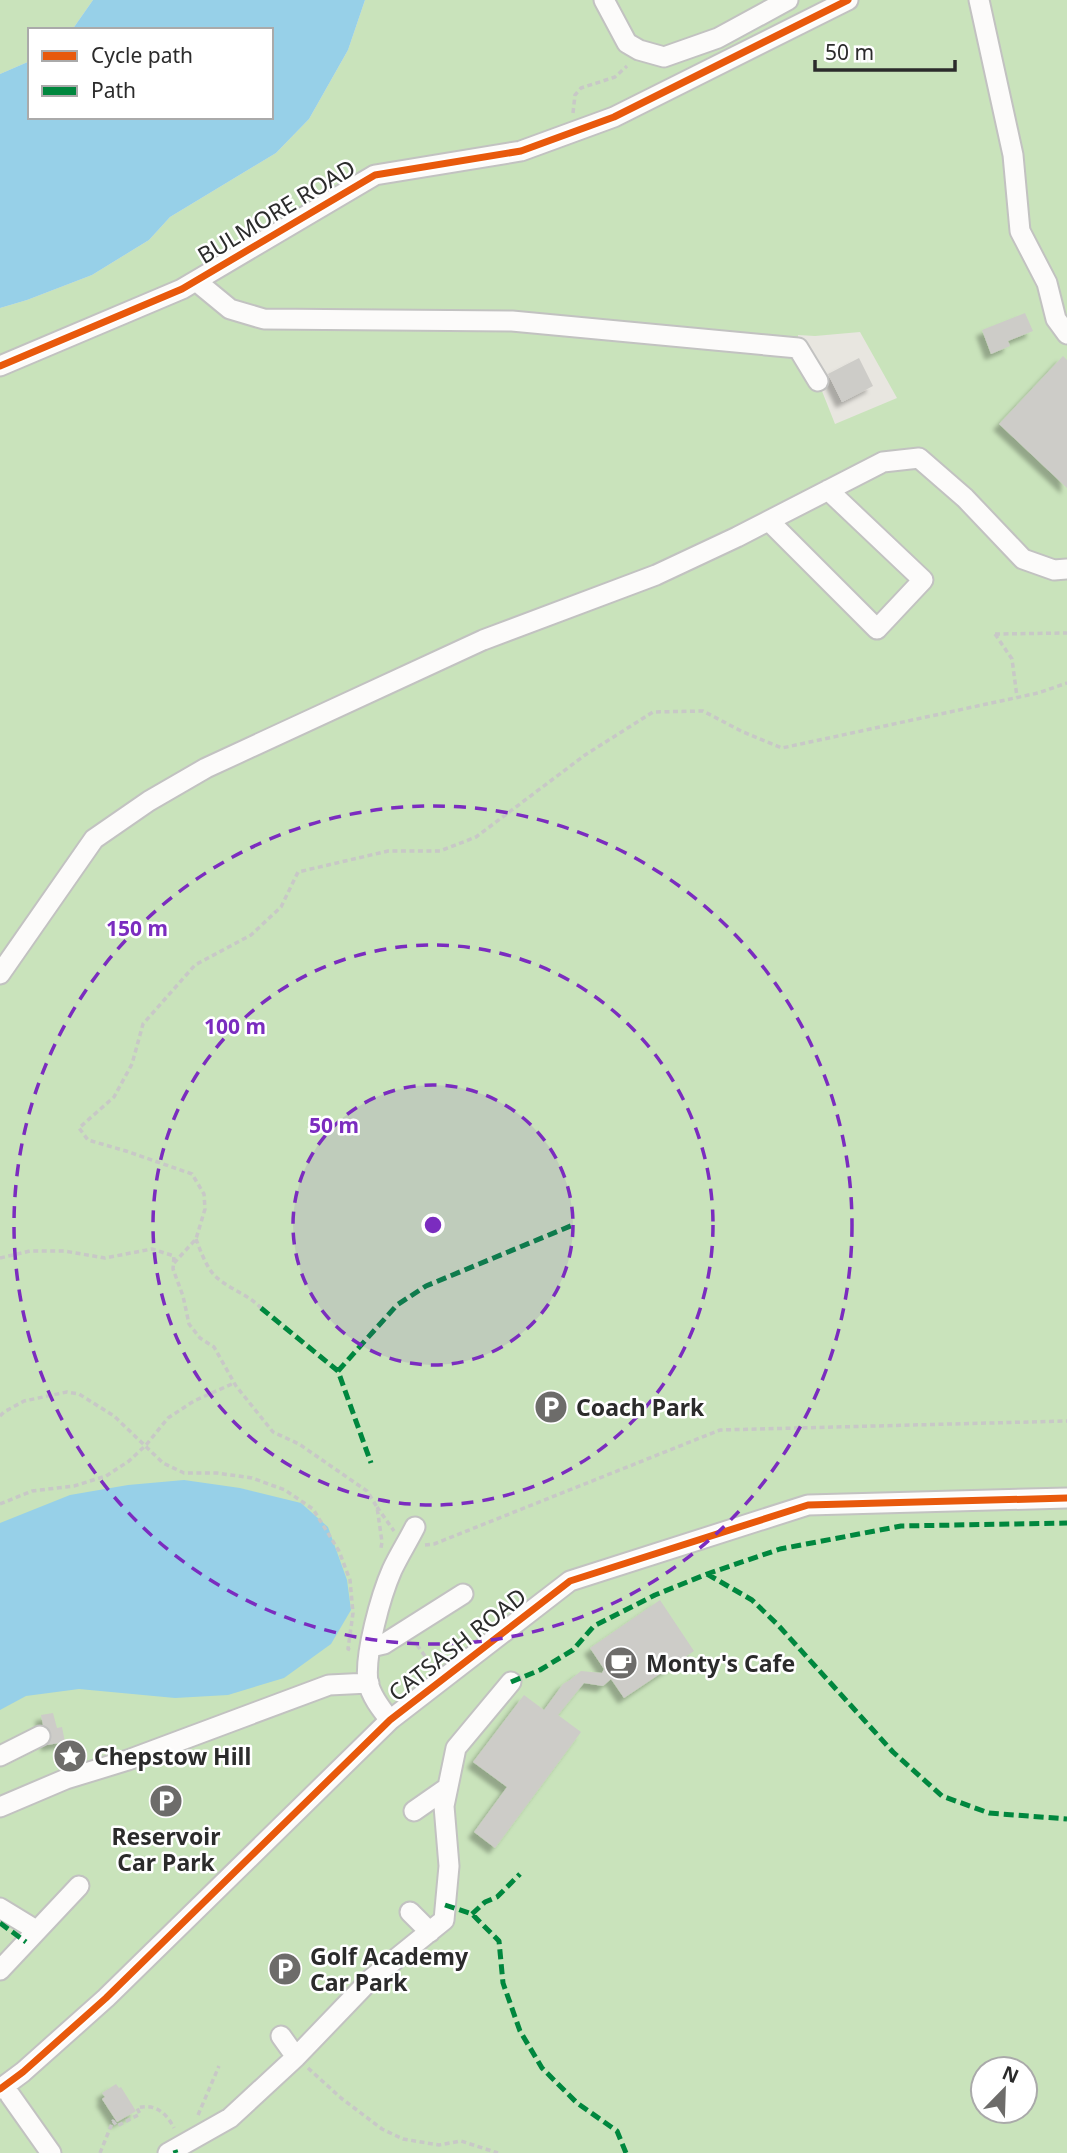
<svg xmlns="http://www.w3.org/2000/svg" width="1067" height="2153" font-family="'Noto Sans',sans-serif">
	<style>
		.green { fill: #c9e3bb; fill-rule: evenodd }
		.water { fill: #97d0e8 }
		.building { fill: #cdccc8; filter: url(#shadow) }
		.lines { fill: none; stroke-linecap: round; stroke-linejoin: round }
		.minor-casing { stroke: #c2c2c1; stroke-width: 23 }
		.path { stroke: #c8c8c7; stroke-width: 3.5; stroke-dasharray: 5 3.5; stroke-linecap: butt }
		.minor { stroke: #fcfbfa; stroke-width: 19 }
		.quiet { stroke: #00873e; stroke-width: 5; stroke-dasharray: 10 5; stroke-linecap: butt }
		.cycleway-casing { stroke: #fff; stroke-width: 11 }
		.cycleway { stroke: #e8590c; stroke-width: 7 }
		.ring { fill: none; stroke: #7b2cbf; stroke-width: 3.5; stroke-dasharray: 12 9 }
		.labels { text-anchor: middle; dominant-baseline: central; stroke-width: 5; stroke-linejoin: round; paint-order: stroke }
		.street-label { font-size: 23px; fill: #2b2b2b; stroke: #fff }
		.poi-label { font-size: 23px; font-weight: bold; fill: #2b2b2b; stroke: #fff; text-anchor: start }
		.centre { fill: #7b2cbf; stroke: #fff; stroke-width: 3.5 }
		.ring-label { font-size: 21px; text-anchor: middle; font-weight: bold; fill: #7b2cbf; stroke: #fff; stroke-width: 5; stroke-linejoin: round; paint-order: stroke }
	</style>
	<defs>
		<filter id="shadow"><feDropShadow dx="-6" dy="6" stdDeviation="2" flood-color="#0004"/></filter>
	</defs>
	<rect width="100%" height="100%" fill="#e8e6e0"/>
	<path class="green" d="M0 0H93L72 30H30V61L0 74Z
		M365 0H1067V2153H0V308L27 300 92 275 149 240 170 217 276 153 309 119 348 50ZM860 332 897 398 835 424 818 381 798 348V335L815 336ZM983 2069H1025V2111H983Z"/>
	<path class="water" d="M93 0H365L348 50 309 119 276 153 170 217 149 240 92 275 27 300 0 308V74L30 61V117H271V30H72Z
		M184 1480 240 1488 301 1503 328 1527 347 1580 351 1610 331 1644 284 1678 228 1695 175 1698 79 1689 26 1696 0 1710V1523L70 1495 128 1485Z"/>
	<path class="building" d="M1025 313 1033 331 1008 341 1010 346 991 354 982 330Z
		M1063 356 1067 360V488L999 424Z
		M859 358 873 386 842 402 828 374Z
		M660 1600 694 1651 624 1698 611 1679 603 1686 584 1683 558 1715 581 1732 495 1848 474 1832 507 1787 473 1762 524 1695 544 1710 563 1684 570 1680 581 1671 602 1673 604 1669 590 1648Z
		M53 1713 57 1728 62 1727 65 1742 47 1745 41 1715Z
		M116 2084 119 2088 121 2087 136 2111 117 2122 102 2099 105 2097 102 2093Z"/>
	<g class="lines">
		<defs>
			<path id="minor" d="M604 0 627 43 639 50 664 57 718 38 788 0
				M979 0 1013 155 1020 231 1047 283 1056 319 1067 334
				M196 281 230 309 264 319 512 321 798 348 818 381
				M0 366 182 289 375 175 521 151 614 117 848 0
				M769 521 877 629 923 580 828 490
				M0 974 94 839 149 801 206 768 483 640 656 575 737 537 883 462 919 458 965 498 1023 559 1054 570 1067 569
				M371 1647 384 1644 463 1594
				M390 1720C381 1709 371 1696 368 1682 364 1655 381 1595 392 1570 399 1555 408 1541 415 1527
				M0 1756 40 1736
				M0 1807 66 1779 128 1760 329 1685 369 1683
				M414 1811 447 1788
				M0 1908 36 1930
				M410 1912 430 1932
				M0 1970 79 1886
				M281 2036 296 2057
				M0 2089 23 2072 106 1998 390 1720 570 1581 808 1505 1067 1498
				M10 2095 51 2153
				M168 2153 230 2118 296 2057 371 1979 444 1920 449 1866 444 1806 456 1748 511 1682"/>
		</defs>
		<use href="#minor" class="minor-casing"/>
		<path class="path" d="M573 113 575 95 581 88 615 77 627 66
			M995 634 1067 633
			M995 634 1012 659 1017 697
			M196 1239C200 1250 206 1266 214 1275 228 1289 248 1294 261 1308
			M0 1258 30 1251H64L105 1258 152 1249 174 1256 173 1269 183 1296 189 1324 200 1338 214 1347 236 1386 273 1432 299 1444 367 1491 377 1507 382 1542 381 1548
			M174 1263 196 1239 205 1209 204 1194 192 1174 126 1151 88 1140 79 1128 114 1097 132 1064 143 1024 195 965 251 935 281 907 298 872 388 851H440L476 837 585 755 653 712 703 711 743 732 782 748 1038 693 1067 683
			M0 1416 4 1412 24 1401 67 1392 79 1394 114 1416 163 1463 184 1473H217L252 1478 285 1490 313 1509 339 1551 350 1580 353 1613 348 1649 353 1651
			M0 1504 32 1491 74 1486 106 1476 129 1461 146 1445 168 1418 194 1401 234 1383
			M377 1507 394 1531
			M425 1545 434 1544 720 1430 1067 1421
			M417 1645 433 1667
			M308 2068 341 2098 382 2129 403 2139 439 2145 461 2141 498 2153
			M198 2115 219 2066
			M100 2153 113 2121 117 2126 140 2114 137 2108C154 2103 166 2112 174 2128"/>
		<use href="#minor" class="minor"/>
		<path class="quiet" d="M261 1308 338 1371 371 1463
			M338 1371 397 1305 426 1286 573 1225
			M707 1574 752 1600 778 1625 893 1752 942 1796 989 1813 1067 1819
			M511 1682 540 1670 573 1650 594 1626 655 1595 707 1574 780 1549 901 1526 1067 1523
			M445 1905 472 1914 499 1941 503 1983 520 2031 542 2068 577 2103 617 2131 626 2153
			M472 1914 485 1902 497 1897 520 1874
			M0 1923 26 1942
			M175 2150 176 2153"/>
		<defs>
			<path id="cycleway" d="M0 366 182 289 375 175 521 151 614 117 848 0
				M0 2089 23 2072 106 1998 390 1720 570 1581 808 1505 1067 1498"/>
		</defs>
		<use href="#cycleway" class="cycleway-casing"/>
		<use href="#cycleway" class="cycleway"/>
	</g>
	<circle cx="433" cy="1225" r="140" fill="#7b2cbf" fill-opacity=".12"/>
	<g class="ring">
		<circle cx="433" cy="1225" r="140"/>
		<circle cx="433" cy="1225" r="280"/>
		<circle cx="433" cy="1225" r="419"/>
	</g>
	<defs>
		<symbol id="parking-disc" viewBox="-11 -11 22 22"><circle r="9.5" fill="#6d6c6a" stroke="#fff"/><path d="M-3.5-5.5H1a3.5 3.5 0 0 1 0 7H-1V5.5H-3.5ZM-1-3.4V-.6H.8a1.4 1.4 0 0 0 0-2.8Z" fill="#fff"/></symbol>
		<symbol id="cafe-disc" viewBox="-11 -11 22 22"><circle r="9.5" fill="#6d6c6a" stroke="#fff"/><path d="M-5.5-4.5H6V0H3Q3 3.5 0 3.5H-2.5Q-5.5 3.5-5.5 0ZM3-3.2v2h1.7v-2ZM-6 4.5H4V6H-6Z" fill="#fff"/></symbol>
		<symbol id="sight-disc" viewBox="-11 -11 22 22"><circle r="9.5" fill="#6d6c6a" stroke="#fff"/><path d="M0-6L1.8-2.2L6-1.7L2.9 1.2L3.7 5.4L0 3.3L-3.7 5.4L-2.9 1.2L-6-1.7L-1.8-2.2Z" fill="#fff"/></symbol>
	</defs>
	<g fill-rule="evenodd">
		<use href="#parking-disc" x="532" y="1388" width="38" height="38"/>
		<use href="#cafe-disc" x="602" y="1644" width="38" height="38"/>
		<use href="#sight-disc" x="51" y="1737" width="38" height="38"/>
		<use href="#parking-disc" x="147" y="1782" width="38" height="38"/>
		<use href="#parking-disc" x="266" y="1950" width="38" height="38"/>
	</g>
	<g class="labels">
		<g class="street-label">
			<text transform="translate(276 211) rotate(-31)">BULMORE ROAD</text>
			<text transform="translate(457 1644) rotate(-38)">CATSASH ROAD</text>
		</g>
		<g class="poi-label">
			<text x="576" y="1407">Coach Park</text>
			<text x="646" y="1663">Monty's Cafe</text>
			<text x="94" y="1756">Chepstow Hill</text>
			<text x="166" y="1836" text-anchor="middle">Reservoir<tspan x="166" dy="26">Car Park</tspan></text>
			<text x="310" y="1956">Golf Academy<tspan x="310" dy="26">Car Park</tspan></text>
		</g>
	</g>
	<circle cx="433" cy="1225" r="10" class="centre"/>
	<g class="ring-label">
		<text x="137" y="936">150 m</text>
		<text x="235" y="1034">100 m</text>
		<text x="334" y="1133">50 m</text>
	</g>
	<rect x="28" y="28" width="245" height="91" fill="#ffffff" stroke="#aaaaaa" stroke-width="2"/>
	<rect x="42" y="51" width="35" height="10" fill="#e8590c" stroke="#aaaaaa" stroke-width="2"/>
	<text x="91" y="63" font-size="21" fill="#2b2b2b">Cycle path</text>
	<rect x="42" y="86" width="35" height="10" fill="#00873e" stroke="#aaaaaa" stroke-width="2"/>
	<text x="91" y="98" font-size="21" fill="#2b2b2b">Path</text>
	<g transform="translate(1004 2090) rotate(23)"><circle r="33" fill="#ffffff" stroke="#aaaaaa" stroke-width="2"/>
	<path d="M0-5L12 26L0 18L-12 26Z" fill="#6d6c6a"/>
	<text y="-10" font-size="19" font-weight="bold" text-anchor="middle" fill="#2b2b2b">N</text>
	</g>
	<path d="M815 60v10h140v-10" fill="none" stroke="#2b2b2b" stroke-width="3.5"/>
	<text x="825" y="60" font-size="21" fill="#2b2b2b" stroke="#ffffff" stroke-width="5" paint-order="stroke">50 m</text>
</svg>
